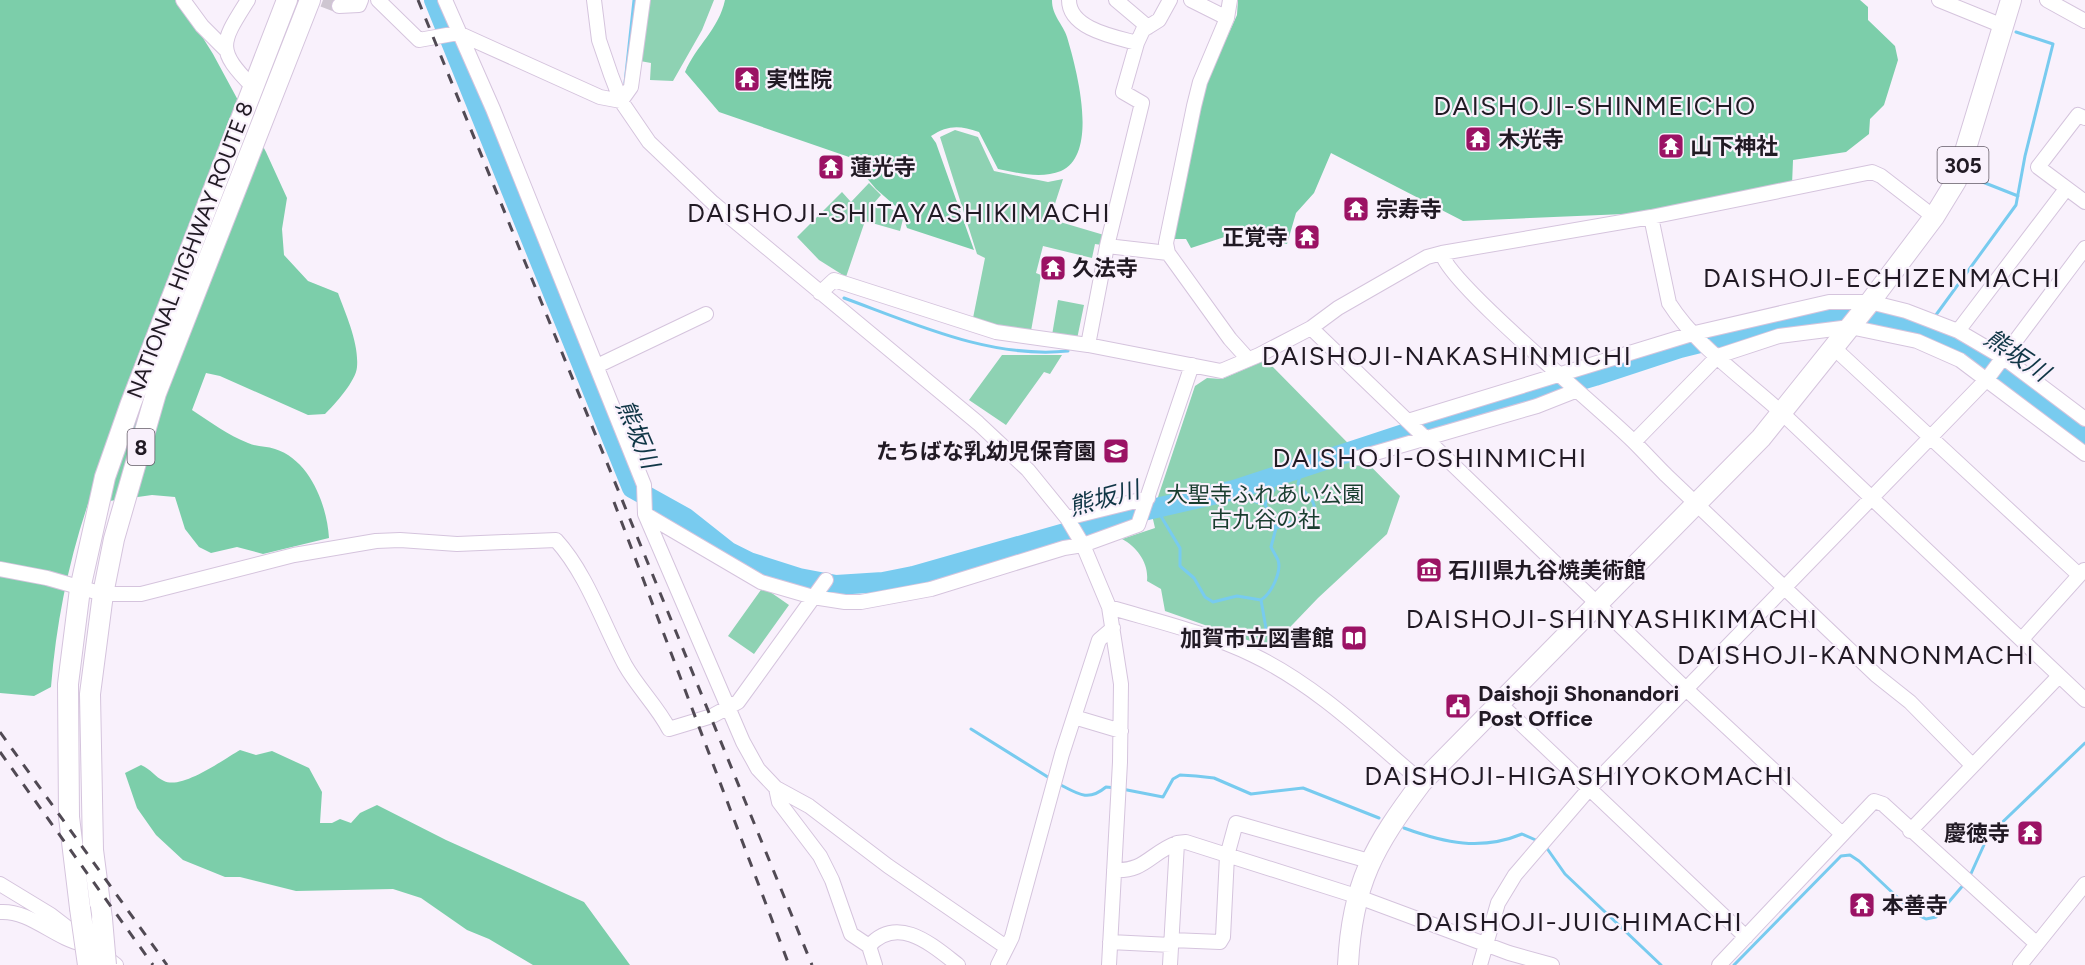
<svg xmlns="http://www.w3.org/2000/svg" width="2085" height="965" font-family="Figtree,'Noto Sans JP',sans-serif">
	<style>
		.green { fill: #8ed2b3 }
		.forest { fill: #7cceaa }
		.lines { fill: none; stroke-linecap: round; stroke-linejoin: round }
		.stream { stroke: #78cbef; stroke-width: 3 }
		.river { stroke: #78cbef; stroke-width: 20 }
		.minor-tunnel { stroke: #cec6d1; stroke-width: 14; stroke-dasharray: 14 7; stroke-linecap: butt }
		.minor-casing { stroke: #d5c4dd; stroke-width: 16 }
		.highway-casing { stroke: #d5c4dd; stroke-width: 22 }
		.minor { stroke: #fff; stroke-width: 14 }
		.highway { stroke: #fff; stroke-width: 20 }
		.rail { stroke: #514a54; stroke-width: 3; stroke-dasharray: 10 10; stroke-linecap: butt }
		.highway-bridge-casing { stroke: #d5c4dd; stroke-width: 22; stroke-linecap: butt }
		.highway-bridge { stroke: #fff; stroke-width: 20 }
		.labels { text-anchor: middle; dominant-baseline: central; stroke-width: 4.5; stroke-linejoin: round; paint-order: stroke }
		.shield { fill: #f9f1fc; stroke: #625a65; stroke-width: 1.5 }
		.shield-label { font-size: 21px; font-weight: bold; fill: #211a24 }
		.poi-label { font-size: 22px; font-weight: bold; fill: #211a24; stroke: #f9f1fc; text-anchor: start }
		.street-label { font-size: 22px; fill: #211a24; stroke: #f9f1fc }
		.park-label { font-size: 22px; fill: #193d2f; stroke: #f9f1fc }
		.water-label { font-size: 24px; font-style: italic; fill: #103646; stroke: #f9f1fc }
		.quarter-label { font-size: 26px; letter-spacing: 1.5px; fill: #211a24; stroke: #f9f1fc }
	</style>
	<rect width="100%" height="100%" fill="#f9f1fc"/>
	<path class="green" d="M648 0H714L702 30 673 81 650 80 651 63 640 61Z
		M955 130 978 137 994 171 1048 182 1063 179 1050 219 1104 235 1102 245 1095 244 1092 258 1043 246 1036 273 1041 275 1031 331 996 326 973 318 985 258 977 254 940 137Z
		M869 183 881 195 874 203 899 212 903 219 900 231 865 221 846 277 819 260 797 237 842 192 851 202Z
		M1058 300 1084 305 1077 339 1052 335Z
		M1002 355H1062L1050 374 1044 372 1006 425 969 400Z
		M1266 360 1400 496 1387 534 1318 598 1270 648 1165 611 1161 589 1147 581C1149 563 1137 547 1122 539L1155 528 1152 515 1195 386 1207 378 1222 379Z
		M763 587 789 605 754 654 728 636Z"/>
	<path class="forest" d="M0 0H177L183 6 213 54 266 152 287 198 282 229 284 255 308 281 338 293C346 315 359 343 357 367 356 381 335 404 325 414L308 415 220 376 206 373 192 410C210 422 228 435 248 443 256 447 266 446 275 449 310 460 327 505 329 538L263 554 237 547 211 553 199 547 185 529 175 497 152 495 88 504C68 563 56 625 51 687L34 696 0 693Z
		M725 0H1052C1052 16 1063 24 1067 37 1076 67 1100 154 1061 171 1041 179 1018 173 998 169L979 132C959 125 948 125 931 136L936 143 974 250 907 228 901 211 876 189 849 157 719 112 685 72C696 46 719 29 725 0Z
		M1238 0H1860L1868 7V20L1895 46 1898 60 1884 105 1870 119 1869 134 1846 152 1793 160 1792 185 1648 213 1463 221 1331 153 1314 193 1296 213 1287 244 1275 241 1261 225 1191 248 1186 239H1175L1172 230 1201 95 1237 15Z
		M240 750 256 755 272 751 309 768 322 792 320 823H332L340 819 351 823 360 813 377 805 446 840 584 902 630 965H533L489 939 467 930 421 898 393 889 296 891 240 877H225L183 860 156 835 137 808 125 773 141 765C151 769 155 777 164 781 182 790 224 759 240 750Z"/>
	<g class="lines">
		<path class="stream" d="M625 83 634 0
			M1975 179 2018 196
			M844 298C915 324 991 359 1068 351
			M1933 319 2016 205 2025 156 2053 44 2016 32
			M1926 334 1930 325
			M1241 487C1246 498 1253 503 1265 504L1276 528
			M1265 504 1274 490 1269 479
			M1156 508 1180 548V566L1194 578 1205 597 1213 602 1237 596 1261 600 1267 634
			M1261 600C1271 594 1282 572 1278 560 1276 556 1273 551 1271 547L1276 528 1312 515C1320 502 1305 494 1298 484L1302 468
			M971 729 1051 779
			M1059 784C1078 794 1088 802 1106 787L1116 788
			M1122 789 1163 797 1173 779 1180 775 1196 776 1214 778 1251 794 1303 788 1379 818
			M1404 828C1445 843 1481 851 1522 834L1538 841
			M1546 847 1565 874 1661 965
			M1969 878 1988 836 2085 743
			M1734 965 1841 856 1850 855 1859 861 1914 913 1926 919 1936 917 1965 883"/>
		<path class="river" d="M434 0 632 488 686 518 729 552 749 562 799 578 836 585 883 582 913 576 1139 512 1234 490 1443 421 1595 376 1680 348 1793 320 1823 315 1853 314 1899 323 1980 357 2085 435"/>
		<path class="minor-tunnel" d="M323 0 339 6"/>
		<defs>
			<path id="minor" d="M183 0 202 26 226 50
				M248 0C221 43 215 49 253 87
				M378 0 419 40 458 33 600 97 621 101 631 87 643 0
				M445 0 493 109 644 485 645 514 743 742 758 769 776 788 809 806 888 866 1006 947
				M594 0 599 40 611 75 621 101 649 142 713 203 978 423 1028 470 1067 518 1083 545 1109 607 1121 684 1120 762 1109 965
				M1069 0C1069 29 1115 37 1137 43L1143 30 1159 20 1170 0
				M1116 0 1148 27
				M1191 0 1227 18
				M1230 0 1227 18 1200 82 1194 106 1166 243 1168 253 1230 339 1248 359
				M1939 0 2003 26
				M2047 0 2085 21
				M339 6 359 5 361 0
				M2085 118 2078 115 2038 167 2085 202
				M2066 189 1958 331 2004 358 2085 419
				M1651 217 1669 303C1697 347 1745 379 1783 414 1884 509 1984 605 2085 700
				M1107 246 1168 253
				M1442 253C1445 281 1606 413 1634 442 1645 453 1655 464 1666 475L1876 675 1910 702 1972 765
				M820 293 834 280 996 332 1088 345 1221 371 1259 355 1311 328 1338 308 1406 269 1427 257 1442 253 1651 217 1872 172 1881 176 1934 217
				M1311 328 1687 690 1841 833
				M1088 345 1107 246 1142 103 1123 92 1137 43
				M1834 348 2079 575
				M597 366 706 314
				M1408 421 1695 333 1829 302H1870L1906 311 1958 331
				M1634 442 1718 356 1779 336 1850 327 1917 341 1960 360 2085 454
				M1358 458 1537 406 1575 391
				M645 514 761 582 813 597 845 602H861L931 589 1064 548 1083 545 1138 525 1192 365
				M1067 518 1148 498
				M0 569 47 578 103 594H141L294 555 376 541 400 540 457 544 556 540C587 574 603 624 625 665 638 688 657 706 669 729L712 716 738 702 826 580
				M1109 607C1156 621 1208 633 1253 655 1316 685 1369 737 1422 782
				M2022 639 2084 570
				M1499 703 1746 937
				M1074 717 1121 731
				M776 788 779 802 820 856 832 880 851 934 869 946
				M1910 831 2059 676
				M1177 843 1186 842 1356 896 1509 953 1552 965
				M1114 870C1145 872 1150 853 1177 843L1170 965
				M0 884 51 915 116 965
				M0 912C30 910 54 938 83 944
				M1172 940 1220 942 1223 937 1227 856 1236 823 1369 861
				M1110 942 1171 945
				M875 965 869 946C898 914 932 945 958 965
				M998 965 1012 937 1062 754 1099 640 1113 628
				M1480 965 1498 903 1515 875 1589 789 1987 379 2085 248
				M1719 965 1874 801 1883 804 2037 944
				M2020 965 2085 884"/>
			<path id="highway" d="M80 908 69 817 68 684 80 589 105 477 131 403 287 0
				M102 919 93 850 90 694 103 594 114 539 156 393 310 0
				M1348 965C1352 883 1374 846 1422 782L1761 438 1870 302 1934 217 1956 181 2011 0"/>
		</defs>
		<use href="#minor" class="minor-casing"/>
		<use href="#highway" class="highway-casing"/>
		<use href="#minor" class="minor"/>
		<use href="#highway" class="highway"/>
		<path class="rail" d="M418 0 812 965
			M614 502 789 965
			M0 732 167 965
			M0 752 153 965"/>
		<defs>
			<path id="highway-bridge" d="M80 908 88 965
				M102 919 106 965"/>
		</defs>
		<use href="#highway-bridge" class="highway-bridge-casing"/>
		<use href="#highway-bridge" class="highway-bridge"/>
	</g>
	<defs>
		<symbol id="temple-square" viewBox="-11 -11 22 22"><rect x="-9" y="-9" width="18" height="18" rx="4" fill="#9b1264" stroke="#f9f1fc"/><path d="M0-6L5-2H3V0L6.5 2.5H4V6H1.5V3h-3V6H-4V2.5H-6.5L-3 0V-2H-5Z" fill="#fff"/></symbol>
		<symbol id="school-square" viewBox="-11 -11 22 22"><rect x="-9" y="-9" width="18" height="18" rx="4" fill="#9b1264" stroke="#f9f1fc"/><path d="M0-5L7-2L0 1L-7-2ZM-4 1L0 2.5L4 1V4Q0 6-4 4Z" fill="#fff"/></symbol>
		<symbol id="museum-square" viewBox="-11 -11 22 22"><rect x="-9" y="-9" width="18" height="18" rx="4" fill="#9b1264" stroke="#f9f1fc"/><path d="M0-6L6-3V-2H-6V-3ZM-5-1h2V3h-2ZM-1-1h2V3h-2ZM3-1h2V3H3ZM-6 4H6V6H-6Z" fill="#fff"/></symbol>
		<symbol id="library-square" viewBox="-11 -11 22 22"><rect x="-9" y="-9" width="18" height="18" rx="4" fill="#9b1264" stroke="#f9f1fc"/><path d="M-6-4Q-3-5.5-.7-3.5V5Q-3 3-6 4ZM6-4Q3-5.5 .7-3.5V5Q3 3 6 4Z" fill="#fff"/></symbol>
		<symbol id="civic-square" viewBox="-11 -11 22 22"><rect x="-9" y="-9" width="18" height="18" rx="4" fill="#9b1264" stroke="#f9f1fc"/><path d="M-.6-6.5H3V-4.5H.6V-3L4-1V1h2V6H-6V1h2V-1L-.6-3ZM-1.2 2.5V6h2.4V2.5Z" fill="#fff"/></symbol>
	</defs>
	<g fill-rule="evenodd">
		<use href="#temple-square" x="732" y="64" width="30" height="30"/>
		<use href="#temple-square" x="1463" y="124" width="30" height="30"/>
		<use href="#temple-square" x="1656" y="131" width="30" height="30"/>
		<use href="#temple-square" x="816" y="152" width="30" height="30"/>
		<use href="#temple-square" x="1341" y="194" width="30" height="30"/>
		<use href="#temple-square" x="1292" y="222" width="30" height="30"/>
		<use href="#temple-square" x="1038" y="253" width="30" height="30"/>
		<use href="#school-square" x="1101" y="436" width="30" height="30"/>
		<use href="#museum-square" x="1414" y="555" width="30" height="30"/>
		<use href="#library-square" x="1339" y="623" width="30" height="30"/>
		<use href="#civic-square" x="1443" y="691" width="30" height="30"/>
		<use href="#temple-square" x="2015" y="818" width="30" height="30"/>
		<use href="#temple-square" x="1847" y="890" width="30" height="30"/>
	</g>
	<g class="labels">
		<g class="shield">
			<rect x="1937.5" y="147" width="51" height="36" rx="4.5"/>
			<rect x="127.5" y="429" width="27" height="36" rx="4.5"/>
		</g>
		<g class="shield-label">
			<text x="1963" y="165">305</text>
			<text x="141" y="447">8</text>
		</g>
		<g class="poi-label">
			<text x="766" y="79">実性院</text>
			<text x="1498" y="139">木光寺</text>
			<text x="1690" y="146">山下神社</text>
			<text x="850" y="167">蓮光寺</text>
			<text x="1376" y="209">宗寿寺</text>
			<text x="1288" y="237" text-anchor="end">正覚寺</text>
			<text x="1072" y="268">久法寺</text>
			<text x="1096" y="451" text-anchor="end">たちばな乳幼児保育園</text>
			<text x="1448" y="570">石川県九谷焼美術館</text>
			<text x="1334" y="638" text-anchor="end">加賀市立図書館</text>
			<text x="1478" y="693">Daishoji Shonandori<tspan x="1478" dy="25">Post Office</tspan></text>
			<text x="2010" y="833" text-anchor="end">慶徳寺</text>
			<text x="1882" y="905">本善寺</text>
		</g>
		<g class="street-label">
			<text transform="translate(190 250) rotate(-69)">NATIONAL HIGHWAY ROUTE 8</text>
		</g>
		<g class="park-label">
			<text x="1265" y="494">大聖寺ふれあい公園<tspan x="1265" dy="25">古九谷の社</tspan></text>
		</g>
		<g class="water-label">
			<text transform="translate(2017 355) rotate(34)">熊坂川</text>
			<text transform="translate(638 434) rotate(67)">熊坂川</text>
			<text transform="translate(1104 498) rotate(-15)">熊坂川</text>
		</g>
		<g class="quarter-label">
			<text x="1595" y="106">DAISHOJI-SHINMEICHO</text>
			<text x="899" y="213">DAISHOJI-SHITAYASHIKIMACHI</text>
			<text x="1882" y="278">DAISHOJI-ECHIZENMACHI</text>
			<text x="1447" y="356">DAISHOJI-NAKASHINMICHI</text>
			<text x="1430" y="458">DAISHOJI-OSHINMICHI</text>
			<text x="1612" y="619">DAISHOJI-SHINYASHIKIMACHI</text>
			<text x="1856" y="655">DAISHOJI-KANNONMACHI</text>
			<text x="1579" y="776">DAISHOJI-HIGASHIYOKOMACHI</text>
			<text x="1579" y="922">DAISHOJI-JUICHIMACHI</text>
		</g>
	</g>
</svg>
